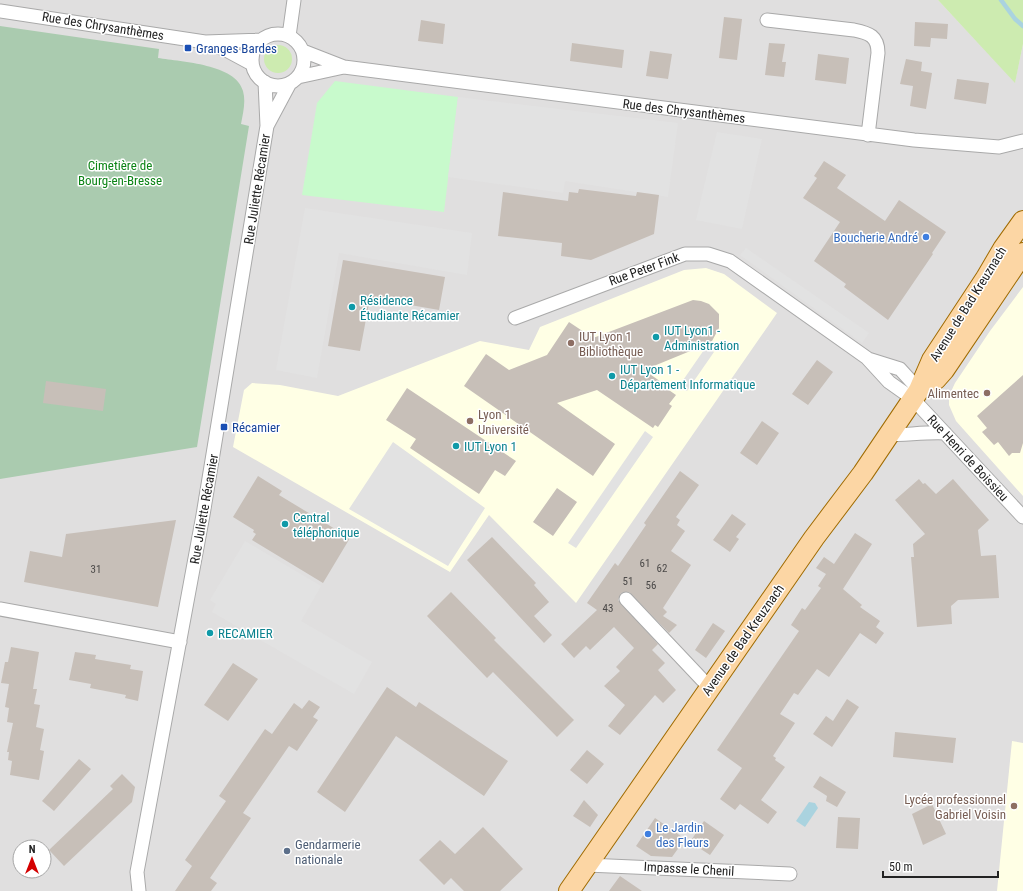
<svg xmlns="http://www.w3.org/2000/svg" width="1023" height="891" font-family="'Roboto Condensed',sans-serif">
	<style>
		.residential { fill: #e0dfdf; fill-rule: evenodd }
		.education { fill: #ffffe5 }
		.grass { fill: #cdebb0 }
		.cemetery { fill: #aacbaf }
		.park { fill: #c8facc }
		.parking { fill: #e2e2e2 }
		.water { fill: #aad3df }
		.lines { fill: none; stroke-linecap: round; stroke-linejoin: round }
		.stream { stroke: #aad3df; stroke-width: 4.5 }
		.building { fill: #c7bfb8 }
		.minor-casing { stroke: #a9a9a9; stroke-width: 15 }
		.primary-casing { stroke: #a06b00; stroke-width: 22 }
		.minor { stroke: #fff; stroke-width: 13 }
		.primary { stroke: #fcd6a4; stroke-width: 20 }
		.transit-dot { fill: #1a4fb4; stroke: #fff; stroke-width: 1.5 }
		.shop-dot { fill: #3f7fe0; stroke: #fff; stroke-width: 1.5 }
		.culture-dot { fill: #0f9aa8; stroke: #fff; stroke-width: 1.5 }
		.education-dot { fill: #8d6e63; stroke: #fff; stroke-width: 1.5 }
		.service-dot { fill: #5c6f8a; stroke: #fff; stroke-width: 1.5 }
		.labels { text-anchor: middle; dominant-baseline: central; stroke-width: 3; stroke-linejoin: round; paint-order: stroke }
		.number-label { font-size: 11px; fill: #4b4948 }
		.street-label { font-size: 13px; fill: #222; stroke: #fff }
		.transit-label { font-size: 13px; fill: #164399; stroke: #fff; text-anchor: start }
		.park-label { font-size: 13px; fill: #0c8416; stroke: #fff }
		.shop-label { font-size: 13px; fill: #366cbe; stroke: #fff; text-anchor: end }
		.culture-label { font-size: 13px; fill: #0d838f; stroke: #fff; text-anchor: start }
		.education-label { font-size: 13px; fill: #785e54; stroke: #fff; text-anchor: start }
		.service-label { font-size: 13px; fill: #4e5e75; stroke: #fff; text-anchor: start }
	</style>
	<rect width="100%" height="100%" fill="#f2efe9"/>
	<path class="residential" d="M0 0H938L1015 82 1023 44V891H0ZM20 847H44V871H20Z"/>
	<path class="education" d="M706 268 724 274 777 313 576 603 489 515 450 572 233 447 244 390 252 383 280 385 338 396 480 341 529 350 540 327 684 270Z
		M1023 287V496L956 421 949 405V396L955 383 990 331Z
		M1012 741 1023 743V891H997Z"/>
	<path class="grass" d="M938 0H1023V44L1015 83Z
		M264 59a14 14 0 1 1 28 0a14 14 0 1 1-28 0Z"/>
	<path class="cemetery" d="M0 26 159 49 158 58C182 62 236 64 243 91 246 102 243 113 241 124L249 126 197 447 0 479Z"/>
	<path class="park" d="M335 81 458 97 444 212 302 195 317 103Z"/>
	<path class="parking" d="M458 97 678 123 668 197 565 181 563 193 448 177Z
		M717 132 762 139 742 229 696 220Z
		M305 208 472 233 467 275 339 253 317 378 276 370Z
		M746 248 869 333 862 343 740 255Z
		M706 347 714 352 687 391 679 386Z
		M645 431 653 437 576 548 568 543Z
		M393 442 485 508 448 566 349 509Z
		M245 541 321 586 301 621 372 662 354 694 212 612 216 604 210 600Z"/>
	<path class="water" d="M809 802 815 803 818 808 805 827 796 821Z"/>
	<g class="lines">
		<path class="stream" d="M1001 0 1015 19 1023 26"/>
	</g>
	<path class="building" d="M724 17 742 19 737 60 719 58Z
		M421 20 445 24 443 44 418 41Z
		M915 22 948 24 947 39 931 38 930 47 914 46Z
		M572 43 624 50 622 68 570 61Z
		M769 43 785 44 782 62H786L784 77 765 75Z
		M650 51 672 54 668 79 646 76Z
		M818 54 849 58 846 84 815 80Z
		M906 59 922 62 921 71 932 73 926 109 910 106 913 86 900 84Z
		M957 79 989 83 986 104 954 99Z
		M824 161 846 175 837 188 885 221 899 200 946 232 932 253 933 254 888 320 844 287 846 284 814 261 840 222 803 198 817 178 814 176Z
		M579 189 636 196 637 192 659 195 654 234 591 260 561 256 562 243 498 236 503 192 568 201 569 192 578 193Z
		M343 260 445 277 439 310 370 298 360 351 328 346Z
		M693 300 701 301 709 304 719 314V328L712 341 705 345 644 370 664 384 663 386 676 395 669 404 672 406 658 427 655 425 653 428 597 390 557 403 615 444 593 476 464 386 486 354 509 370 547 355 569 322 593 338Z
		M817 360 833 372 808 405 792 394Z
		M1023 375V443L1020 453H1012L1009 456 998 442 994 445 982 432 987 428 977 416Z
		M46 381 106 389 103 411 43 403Z
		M407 388 516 461 505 476 495 470 479 494 410 448 416 439 386 420Z
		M762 421 779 433 757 465 740 453Z
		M680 471 699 485 676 517 680 520 677 525 685 531 671 551 691 565 663 608 667 612 663 616 677 625 669 633 629 592 621 593 618 600 658 644 652 650 665 663 658 670 676 690 663 703 655 695 620 735 608 726 625 705 604 686 620 671 616 667 634 648 614 627 590 650 586 646 574 658 561 644 597 610 587 603 615 563 618 566 646 525 644 523Z
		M258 476 282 491 279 495 350 538 323 583 252 540 256 534 253 532 254 530 233 517Z
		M919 479 923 484 925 483 936 494 953 479 989 520 978 530 981 556 996 555 999 598 958 600 951 606 952 624 917 627 911 557H914L913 544 925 534 895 500Z
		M557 488 577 502 553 536 533 522Z
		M732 514 746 524 736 537 739 539 730 552 713 540Z
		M176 520 158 607 24 582 30 551 62 557 66 534Z
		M855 533 872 544 843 589 862 605 860 607 880 621 876 627 884 633 876 644 860 633 829 677 817 669 798 695 794 693 780 714 795 723 773 756 776 758 775 760 785 767 761 800 777 812 768 824 740 804 735 810 720 799 742 768 717 750 799 631 791 625 802 608 805 610 821 588 818 586 826 574 816 568 824 557 834 564Z
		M492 537 536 583 534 585 549 602 534 616 552 635 544 643 467 560Z
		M451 592 496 638 494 640 574 720 557 737 493 672 487 678 427 616Z
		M713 623 725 631 706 658 695 650Z
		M11 647 39 652 33 689H37L34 704 40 705 36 727 44 729 40 750 44 751 39 780 10 775 12 761 8 760 9 752H7L13 723 7 722 9 708 5 707 9 684 1 683 5 662H8Z
		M75 652 96 655 95 659 131 665 130 669 143 671 138 701 125 698 126 695 90 688 91 684 69 680Z
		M233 663 258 679 228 721 204 705Z
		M387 687 416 707 419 702 508 761 484 796 396 736 345 812 317 792Z
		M847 699 859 707 832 747 813 734 826 716 833 721Z
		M309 700 320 707 313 717 318 720 297 751 289 746 243 813 251 818 210 878 217 883 211 891H175L192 866 185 860 226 801 219 796 265 729 272 734 294 703 302 709Z
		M895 732 956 738 953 763 893 757Z
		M587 750 604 764 587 784 570 770Z
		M79 759 91 769 54 811 42 801Z
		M122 774 135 787 132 802 64 866 49 850 113 789 110 786Z
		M820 776 846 792 837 807 826 801 827 796 813 787Z
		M584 800 598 815 590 827 573 816Z
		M932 804 946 834 923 845 912 814Z
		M838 817 860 818 858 849 836 848Z
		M655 818 685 839 672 857 651 856 636 846Z
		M704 821 724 835 710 855 690 842Z
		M483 827 523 869 500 891H464L451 878 444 885 419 860 440 840 455 854Z
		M620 876 642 891H609Z"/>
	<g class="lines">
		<defs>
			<path id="minor" d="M0 11 205 42 262 40
				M767 20 854 30C869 33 878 36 878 53L868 135
				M252 60a26 26 0 1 1 52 0a26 26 0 1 1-52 0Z
				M289 36 294 0
				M211 44 226 50 252 64
				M303 51 344 67 914 140 999 147 1023 141
				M298 77 344 67
				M267 126 290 83
				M515 318 685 254H708L730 261 867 358 889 382 913 399 1023 517
				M868 359 900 369 919 390
				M887 435C907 435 926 432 945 433
				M626 599 710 688
				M0 609 180 642
				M587 865 790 874
				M139 891 137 872 203 515 267 126 265 82"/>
			<path id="primary" d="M922 388 936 379 944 370 1023 253
				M569 891 814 538 863 473 919 390 932 360 986 278 1003 249 1023 221"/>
		</defs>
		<use href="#minor" class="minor-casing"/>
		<use href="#primary" class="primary-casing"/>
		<use href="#minor" class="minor"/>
		<use href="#primary" class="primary"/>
	</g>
	<g class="transit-dot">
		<rect x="184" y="44" width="8" height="8" rx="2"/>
		<rect x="220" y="423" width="8" height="8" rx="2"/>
	</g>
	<g class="shop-dot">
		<circle cx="926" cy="237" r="4"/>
		<circle cx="648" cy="834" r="4"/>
	</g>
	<g class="culture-dot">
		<circle cx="352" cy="307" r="4"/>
		<circle cx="656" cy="337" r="4"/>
		<circle cx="612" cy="376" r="4"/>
		<circle cx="456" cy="446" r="4"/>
		<circle cx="285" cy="524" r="4"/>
		<circle cx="210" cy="633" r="4"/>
	</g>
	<g class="education-dot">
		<circle cx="571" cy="343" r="4"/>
		<circle cx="987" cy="393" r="4"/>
		<circle cx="470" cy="421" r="4"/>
		<circle cx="1014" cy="806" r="4"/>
	</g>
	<circle class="service-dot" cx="287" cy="851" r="4"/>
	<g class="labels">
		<g class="number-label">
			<text x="645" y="563">61</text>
			<text x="662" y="568">62</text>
			<text x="96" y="569">31</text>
			<text x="628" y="581">51</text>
			<text x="651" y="585">56</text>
			<text x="608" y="608">43</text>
		</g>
		<g class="street-label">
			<text transform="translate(103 26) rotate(9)">Rue des Chrysanthèmes</text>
			<text transform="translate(684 111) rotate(7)">Rue des Chrysanthèmes</text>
			<text transform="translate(257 189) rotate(-81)">Rue Juliette Récamier</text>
			<text transform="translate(644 269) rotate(-20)">Rue Peter Fink</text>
			<text transform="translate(968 304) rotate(-58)">Avenue de Bad Kreuznach</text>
			<text transform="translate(968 458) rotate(47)">Rue Henri de Boissieu</text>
			<text transform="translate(204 509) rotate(-80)">Rue Juliette Récamier</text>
			<text transform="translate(743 640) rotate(-55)">Avenue de Bad Kreuznach</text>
			<text transform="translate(689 869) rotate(3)">Impasse le Chenil</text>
		</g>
		<g class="transit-label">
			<text x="196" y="48">Granges Bardes</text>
			<text x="232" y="427">Récamier</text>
		</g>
		<g class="park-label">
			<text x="120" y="165">Cimetière de<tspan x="120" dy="15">Bourg-en-Bresse</tspan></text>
		</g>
		<g class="shop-label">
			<text x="918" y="237">Boucherie André</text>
			<text x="656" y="827" text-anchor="start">Le Jardin<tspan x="656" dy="15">des Fleurs</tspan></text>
		</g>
		<g class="culture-label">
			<text x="360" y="300">Résidence<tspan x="360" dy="15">Étudiante Récamier</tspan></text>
			<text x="664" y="330">IUT Lyon1 -<tspan x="664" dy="15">Administration</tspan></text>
			<text x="620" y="369">IUT Lyon 1 -<tspan x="620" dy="15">Département Informatique</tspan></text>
			<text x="464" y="446">IUT Lyon 1</text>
			<text x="293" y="517">Central<tspan x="293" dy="15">téléphonique</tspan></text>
			<text x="218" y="633">RECAMIER</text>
		</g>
		<g class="education-label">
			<text x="579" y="336">IUT Lyon 1<tspan x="579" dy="15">Bibliothèque</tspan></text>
			<text x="979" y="393" text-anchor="end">Alimentec</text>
			<text x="478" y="414">Lyon 1<tspan x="478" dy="15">Université</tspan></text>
			<text x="1006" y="799" text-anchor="end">Lycée professionnel<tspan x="1006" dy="15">Gabriel Voisin</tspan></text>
		</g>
		<g class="service-label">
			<text x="295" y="844">Gendarmerie<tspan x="295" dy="15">nationale</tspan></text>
		</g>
	</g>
	<g transform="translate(32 859)"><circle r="19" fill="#ffffff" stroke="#a7a7a7"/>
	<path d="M0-3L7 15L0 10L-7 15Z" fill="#d40000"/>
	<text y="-6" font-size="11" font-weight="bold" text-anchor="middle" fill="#222222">N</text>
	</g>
	<path d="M883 871v6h115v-6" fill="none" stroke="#222222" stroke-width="2"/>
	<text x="889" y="871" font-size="12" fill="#222222" stroke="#ffffff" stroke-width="3" paint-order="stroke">50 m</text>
</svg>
